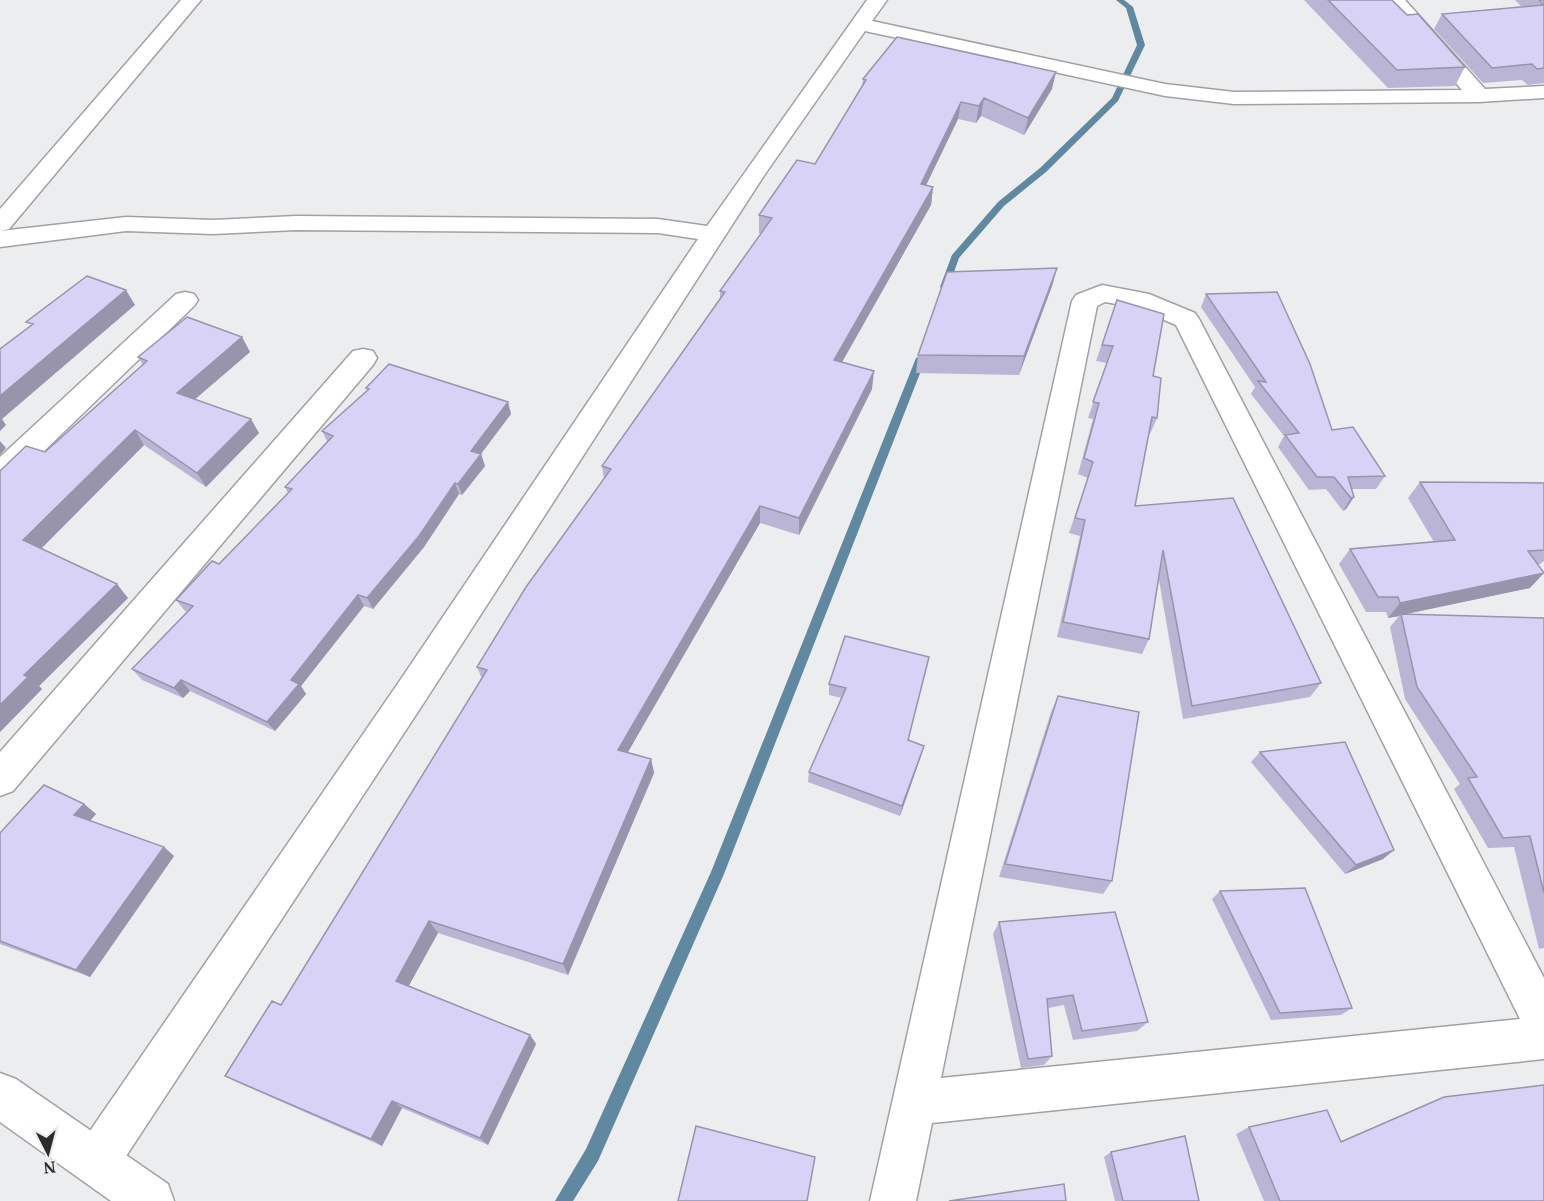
<svg xmlns="http://www.w3.org/2000/svg" width="1544" height="1201" font-family="'PT Serif',serif">
	<style>
		.lines { fill: none; stroke-linecap: round; stroke-linejoin: round }
		.stream { fill: #6089a1; fill-rule: evenodd }
		.minor-casing { stroke: #a1a1a3; stroke-width: 3 }
		.tertiary-casing { stroke: #a1a1a3; stroke-width: 3 }
		.minor { fill: #fff; fill-rule: evenodd }
		.tertiary { fill: #fff; fill-rule: evenodd }
		.wall { fill: #bab5d4 }
		.shaded-wall { fill: #9794ac }
		.building { fill: #d8d3f6; stroke: #9794ac; stroke-width: 1.5 }
	</style>
	<rect width="100%" height="100%" fill="#ecedef"/>
	<g class="lines">
		<path class="stream" d="M1116 0H1124L1133 7 1145 45 1118 101 1046 172 1004 206 959 258 948 289H942L940 287 952 255 998 202 1040 168 1112 98 1137 45 1126 8Z
			M921 355 926 358 724 874 598 1161 573 1201H555L586 1149 711 872 916 358Z"/>
		<defs>
			<path id="minor" d="M181 0H201L9 229 0 231V209Z
				M867 0H887L872 21 1165 84 1234 92 1462 90 1385 0H1405L1485 89 1544 86V98L1479 102 1234 104 1165 96 865 31 763 177 425 701 113 1176 97 1183 81 1176 74 1160 81 1144 401 679 698 239 658 233 296 230 213 234 126 231 0 247V231L126 217 213 220 296 216 658 219 707 226Z
				M1102 285 1149 294 1195 313 1199 319 1544 978V1059L932 1123 916 1201H870L1072 301 1076 295ZM1105 302 1134 307 1176 325 1520 1019 941 1078 1097 306Z
				M185 292 194 294 198 300 194 306 11 483 0 486V457L176 294Z
				M363 349 373 351 377 358 373 365 13 791 0 796V752L353 351Z"/>
			<path id="tertiary" d="M0 1073 16 1079 168 1184 174 1201H111L0 1122Z"/>
		</defs>
		<use href="#minor" class="minor-casing"/>
		<use href="#tertiary" class="tertiary-casing"/>
		<use href="#minor" class="minor"/>
		<use href="#tertiary" class="tertiary"/>
	</g>
	<path class="wall" d="M1304 0H1392L1465 67 1455 86 1388 88Z
		M1515 0H1544V83L1528 85 1522 80 1483 83 1434 29 1442 14 1522 7Z
		M863 79 1052 89 1024 135 981 116 976 123 958 119 926 185 933 187 931 205 842 362 872 389 799 535 760 523 628 752 651 759 654 773 568 975 438 933 408 986 530 1035 536 1044 488 1145 402 1108 382 1146 241 1084 225 1076 281 1005 482 679 477 667 604 479 602 466 720 298V291L761 234 759 233V215L815 164 862 86Z
		M1057 268 1052 286 1019 375 916 373 918 355Z
		M1206 294 1332 430 1385 476 1376 489H1352L1354 497 1346 509 1343 511 1326 489 1309 490 1278 447 1284 436 1251 394 1255 387 1201 307Z
		M1117 300 1153 376 1157 418 1150 434 1149 433 1135 506 1321 683 1310 697 1183 719 1159 580 1149 639 1142 654 1057 637 1080 536 1069 533 1088 478 1078 474 1093 419 1088 418 1107 363 1096 361Z
		M242 337 250 352 195 399 259 433 206 487 144 445 41 548 128 598 39 686 42 689 0 732 45 452 143 365 138 357Z
		M366 388 508 402 511 414 481 454 485 466 462 495 459 494 424 547 373 609 364 606 301 686 306 694 275 731 190 691 183 698 142 680 132 669 188 612 185 611 176 600 219 564 288 493 285 487 327 441 322 431 367 391Z
		M1420 482 1544 483V561L1540 564H1538L1530 588 1406 614 1544 618V948L1539 949 1514 847 1488 848 1454 789 1460 784 1405 699 1390 627 1399 616 1388 618 1386 612H1366L1339 564 1350 549 1434 542 1408 498Z
		M845 636 908 740 924 746 921 756 900 816 808 782 809 772 842 698 829 695V684Z
		M1058 696 1112 881 1103 894 999 877 1051 712Z
		M1260 752 1394 850 1383 859 1345 874 1251 762Z
		M84 804 96 814 90 821 174 856 90 977 0 944V833Z
		M1220 891 1352 1008 1341 1015 1271 1020 1212 899Z
		M999 922 1148 1022 1137 1031 1073 1040 1064 1005 1048 1008 1052 1056 1044 1065 1021 1068 993 934Z
		M1444 1097 1544 1201H1264L1236 1134 1249 1127 1341 1141Z
		M1111 1152 1199 1201H1115L1104 1157Z"/>
	<path class="shaded-wall" d="M1056 72 1052 89 1024 135 1028 118Z
		M984 98 981 116 976 123 979 106Z
		M961 102 958 119 918 202 921 184Z
		M933 187 931 205 833 378 834 360Z
		M1057 268 1052 286 1019 375 1024 356Z
		M126 290 135 305 2 419 6 425 0 431V396Z
		M242 337 250 352 186 407 177 393Z
		M874 371 872 389 799 535V518Z
		M508 402 511 414 474 463 471 451Z
		M251 419 259 433 206 487 197 473Z
		M135 430 144 445 36 554 23 540Z
		M0 441 6 448 0 455Z
		M481 454 485 466 462 495 458 484Z
		M455 483 459 494 424 547 373 609 367 598Z
		M1354 497 1346 509 1343 511 1351 498Z
		M760 506V523L621 764 618 750Z
		M1544 573 1530 588 1401 615V614L1399 616 1388 618 1400 603Z
		M117 584 128 598 39 686 42 689 0 732V705L24 675Z
		M358 595 364 606 301 686 306 694 275 731 267 722 291 680Z
		M181 680 190 691 183 698 174 688Z
		M924 746 921 756 900 816 902 806Z
		M651 759 654 773 568 975 563 964Z
		M84 804 96 814 86 825 74 815Z
		M164 847 174 856 90 977 76 970Z
		M1394 850 1383 859 1345 874 1356 865Z
		M429 921 438 933 406 991 396 981Z
		M530 1035 536 1044 488 1145 480 1138Z
		M392 1101 402 1108 382 1146 371 1139Z"/>
	<path class="building" d="M1328 0H1392L1407 15 1418 14 1465 67 1397 70Z
		M1539 0H1544V68L1537 69 1532 64 1492 68 1442 14 1544 5Z
		M897 37 1056 72 1028 118 984 98 979 106 961 102 921 184 933 187 834 360 874 371 799 518 760 506 618 750 651 759 563 964 429 921 396 981 530 1035 480 1138 392 1101 371 1139 225 1076 272 1001 281 1005 487 670 477 667 526 587 611 469 602 466 725 292 720 291 772 218 759 215 797 160 815 164 866 80 863 79Z
		M1057 268 1024 356 918 355 947 272Z
		M87 276 126 290 0 396V349L33 324 26 322Z
		M1277 292 1310 364 1332 430 1353 427 1385 476 1348 477 1354 497 1351 498 1334 477H1317L1285 435 1299 433 1258 381 1266 382 1206 294Z
		M1117 300 1164 314 1153 376 1161 378 1157 418 1152 417 1135 506 1233 498 1321 683 1192 706 1163 550 1149 639 1063 622 1085 520 1075 518 1093 462 1084 458 1099 403 1093 402 1113 346 1102 345Z
		M187 317 242 337 177 393 251 419 197 473 135 430 23 540 117 584 24 675 28 677 0 705V471L26 446 45 452 147 361 138 357Z
		M389 364 508 402 471 451 481 454 458 484 455 483 419 536 367 598 358 595 291 680 299 684 267 722 181 680 174 688 132 669 193 606 176 600 212 561 219 564 292 489 285 487 333 436 322 431 369 389 366 388Z
		M1420 482 1544 483V550L1528 551 1544 573 1400 603 1398 597H1378L1350 549 1455 540Z
		M1401 614 1544 618V893L1530 836 1503 838 1468 778 1477 777 1417 687Z
		M845 636 929 657 908 740 924 746 902 806 809 772 846 688 829 684Z
		M1058 696 1139 712 1112 881 1005 864Z
		M1345 742 1394 850 1356 865 1260 752Z
		M44 785 84 804 74 815 164 847 76 970 0 941V833Z
		M1305 888 1352 1008 1280 1013 1220 891Z
		M1115 912 1148 1022 1082 1031 1073 995 1047 999 1052 1056 1028 1059 999 922Z
		M1544 1085V1201H1280L1249 1127 1327 1110 1341 1142 1444 1097Z
		M696 1126 815 1157 807 1201H678Z
		M1185 1136 1199 1201H1123L1111 1152Z
		M1064 1184 1066 1201H949Z"/>
	<g transform="translate(48 1153) rotate(174)" stroke="#ecedef" stroke-width="4.5" paint-order="stroke">
	<path d="M0-4.5L10 22L0 15L-10 22Z" fill="#2c2c2d"/>
	<text y="-9" font-size="16" font-weight="bold" text-anchor="middle" fill="#2c2c2d">N</text>
	</g>
</svg>
